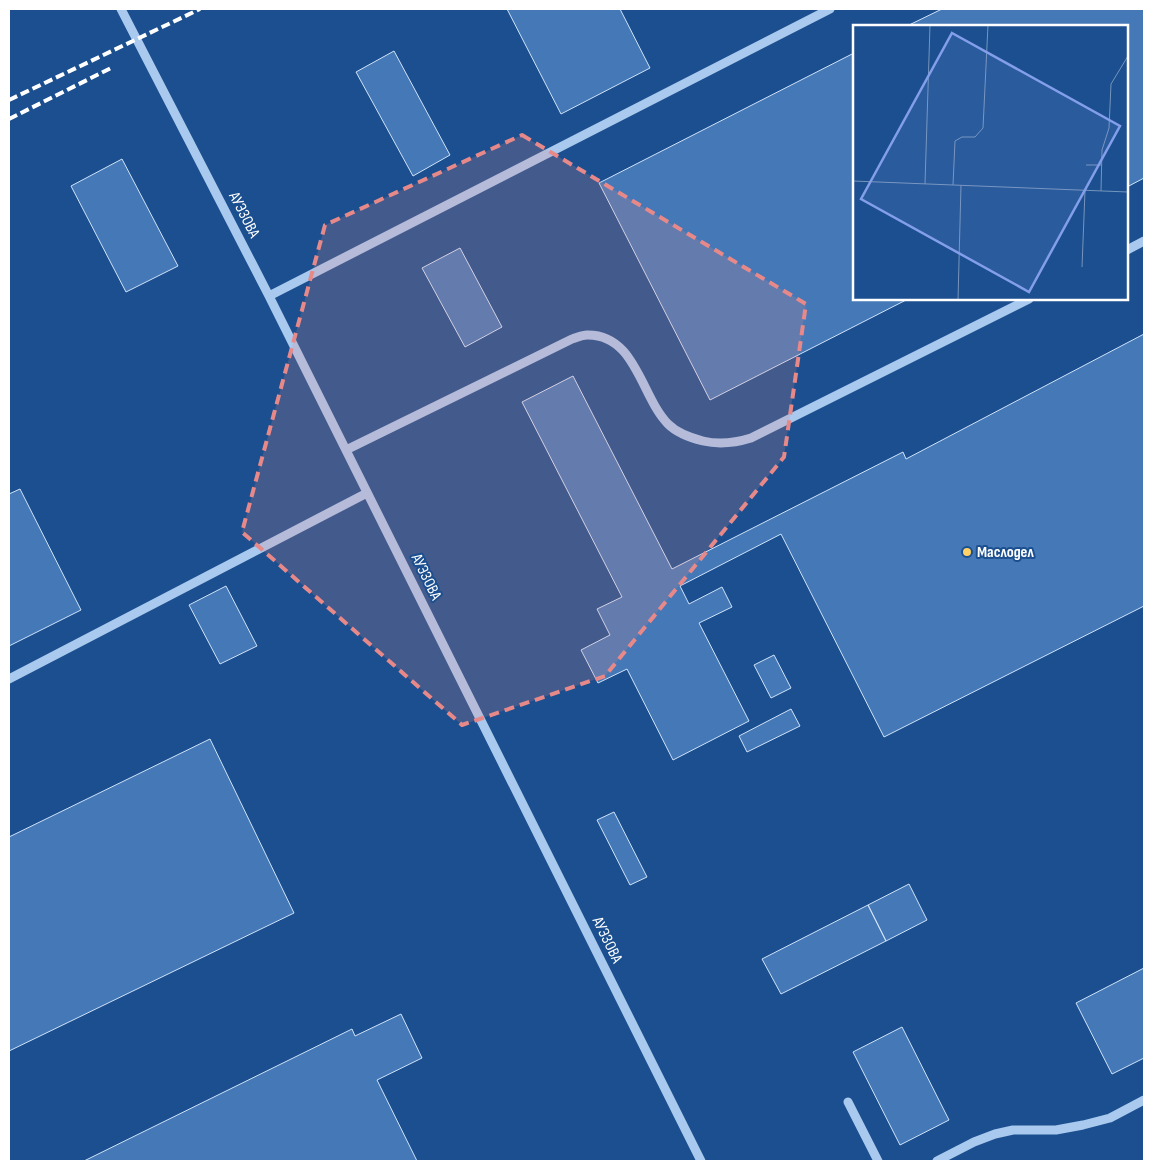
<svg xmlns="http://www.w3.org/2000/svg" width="1153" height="1170" font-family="'Sofia Sans Condensed',sans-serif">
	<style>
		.building { fill: #4478b7; stroke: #cfe3fa }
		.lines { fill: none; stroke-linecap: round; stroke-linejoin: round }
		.minor { stroke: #a9c9ee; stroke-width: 9 }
		.rail { stroke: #fff; stroke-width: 4; stroke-dasharray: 9 4; stroke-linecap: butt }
		.marked { fill: #e88989; fill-opacity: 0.2; stroke: #e88989; stroke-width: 4; stroke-dasharray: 10 6; stroke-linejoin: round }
		.poi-dot { fill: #ffd166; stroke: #1b4f8f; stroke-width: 2 }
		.labels { text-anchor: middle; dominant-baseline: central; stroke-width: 4; stroke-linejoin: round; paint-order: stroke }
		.street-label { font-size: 16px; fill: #fff; stroke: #1b4f8f }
		.poi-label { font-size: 16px; font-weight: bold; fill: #fff; stroke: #1b4f8f; text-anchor: start }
		.inset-road { fill: none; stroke: #7695bc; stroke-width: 1 }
		.view { fill: #839eea; fill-opacity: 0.15; stroke: #839eea; stroke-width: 2.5 }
		.inset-edge { fill: none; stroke: #fff; stroke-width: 2.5 }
	</style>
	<rect width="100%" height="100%" fill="#1b4f8f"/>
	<path class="building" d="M507 9H620L650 68 561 114Z
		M942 9H1144V178L1127 187V26H907Z
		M394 51 450 155 413 176 356 72Z
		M854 53V299H908L710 400 599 183Z
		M122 159 178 266 126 292 71 186Z
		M460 248 502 327 465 347 422 268Z
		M1144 334V606L884 737 781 534 680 586 689 604 722 587 732 607 699 623 749 721 673 760 627 669 598 683 581 650 610 635 597 609 622 597 522 402 573 376 672 569 903 452 906 459Z
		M20 489 81 610 9 646V494Z
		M226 586 257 646 220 664 189 605Z
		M774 655 791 688 771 698 754 665Z
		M791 709 800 726 747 752 739 736Z
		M210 739 294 913 9 1051V837Z
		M614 812 647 877 630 885 597 820Z
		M909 884 927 920 886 941 868 905Z
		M868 905 886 941 781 994 762 959Z
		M1144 968V1058L1112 1074 1076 1003Z
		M401 1014 422 1058 377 1080 417 1161H84L352 1029 355 1036Z
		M902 1027 949 1120 900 1145 853 1052Z"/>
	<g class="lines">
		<path class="minor" d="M121 9 269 296 701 1161
			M1127 250 1144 241
			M269 296 830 9
			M346 450 572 339C576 338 582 335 587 335 636 334 641 397 668 424 677 433 691 438 703 441 720 445 735 443 751 438L1029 299
			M9 679 367 493
			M848 1102 878 1161
			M937 1161 974 1142 995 1134 1013 1130H1056L1083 1125 1110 1118 1144 1100"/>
		<path class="rail" d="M9 100 200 9
			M9 119 113 67"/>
	</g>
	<path class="marked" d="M522 135 806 304 784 457 605 676 462 725 242 532 325 225Z"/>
	<circle class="poi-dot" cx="967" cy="552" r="5"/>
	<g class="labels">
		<g class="street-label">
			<text transform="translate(244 215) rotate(63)">АУЭЗОВА</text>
			<text transform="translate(426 577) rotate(64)">АУЭЗОВА</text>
			<text transform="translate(607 940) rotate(64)">АУЭЗОВА</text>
		</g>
		<g class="poi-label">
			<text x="977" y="552">Маслодел</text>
		</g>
	</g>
	<g transform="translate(853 25)">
		<rect width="275" height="275" fill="#1b4f8f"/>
		<path class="inset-road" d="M233 140H249M0 156 275 167M72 159 77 0M100 160 102 116 109 112H122L130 103 135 0M248 166 249 125 256 103 258 59 275 31M229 242 232 166M105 275 108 160"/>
		<path class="view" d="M99 8 267 101 176 267 8 174Z"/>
		<rect width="275" height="275" class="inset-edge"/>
	</g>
	<rect width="1153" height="1170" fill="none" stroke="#ffffff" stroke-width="20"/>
</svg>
